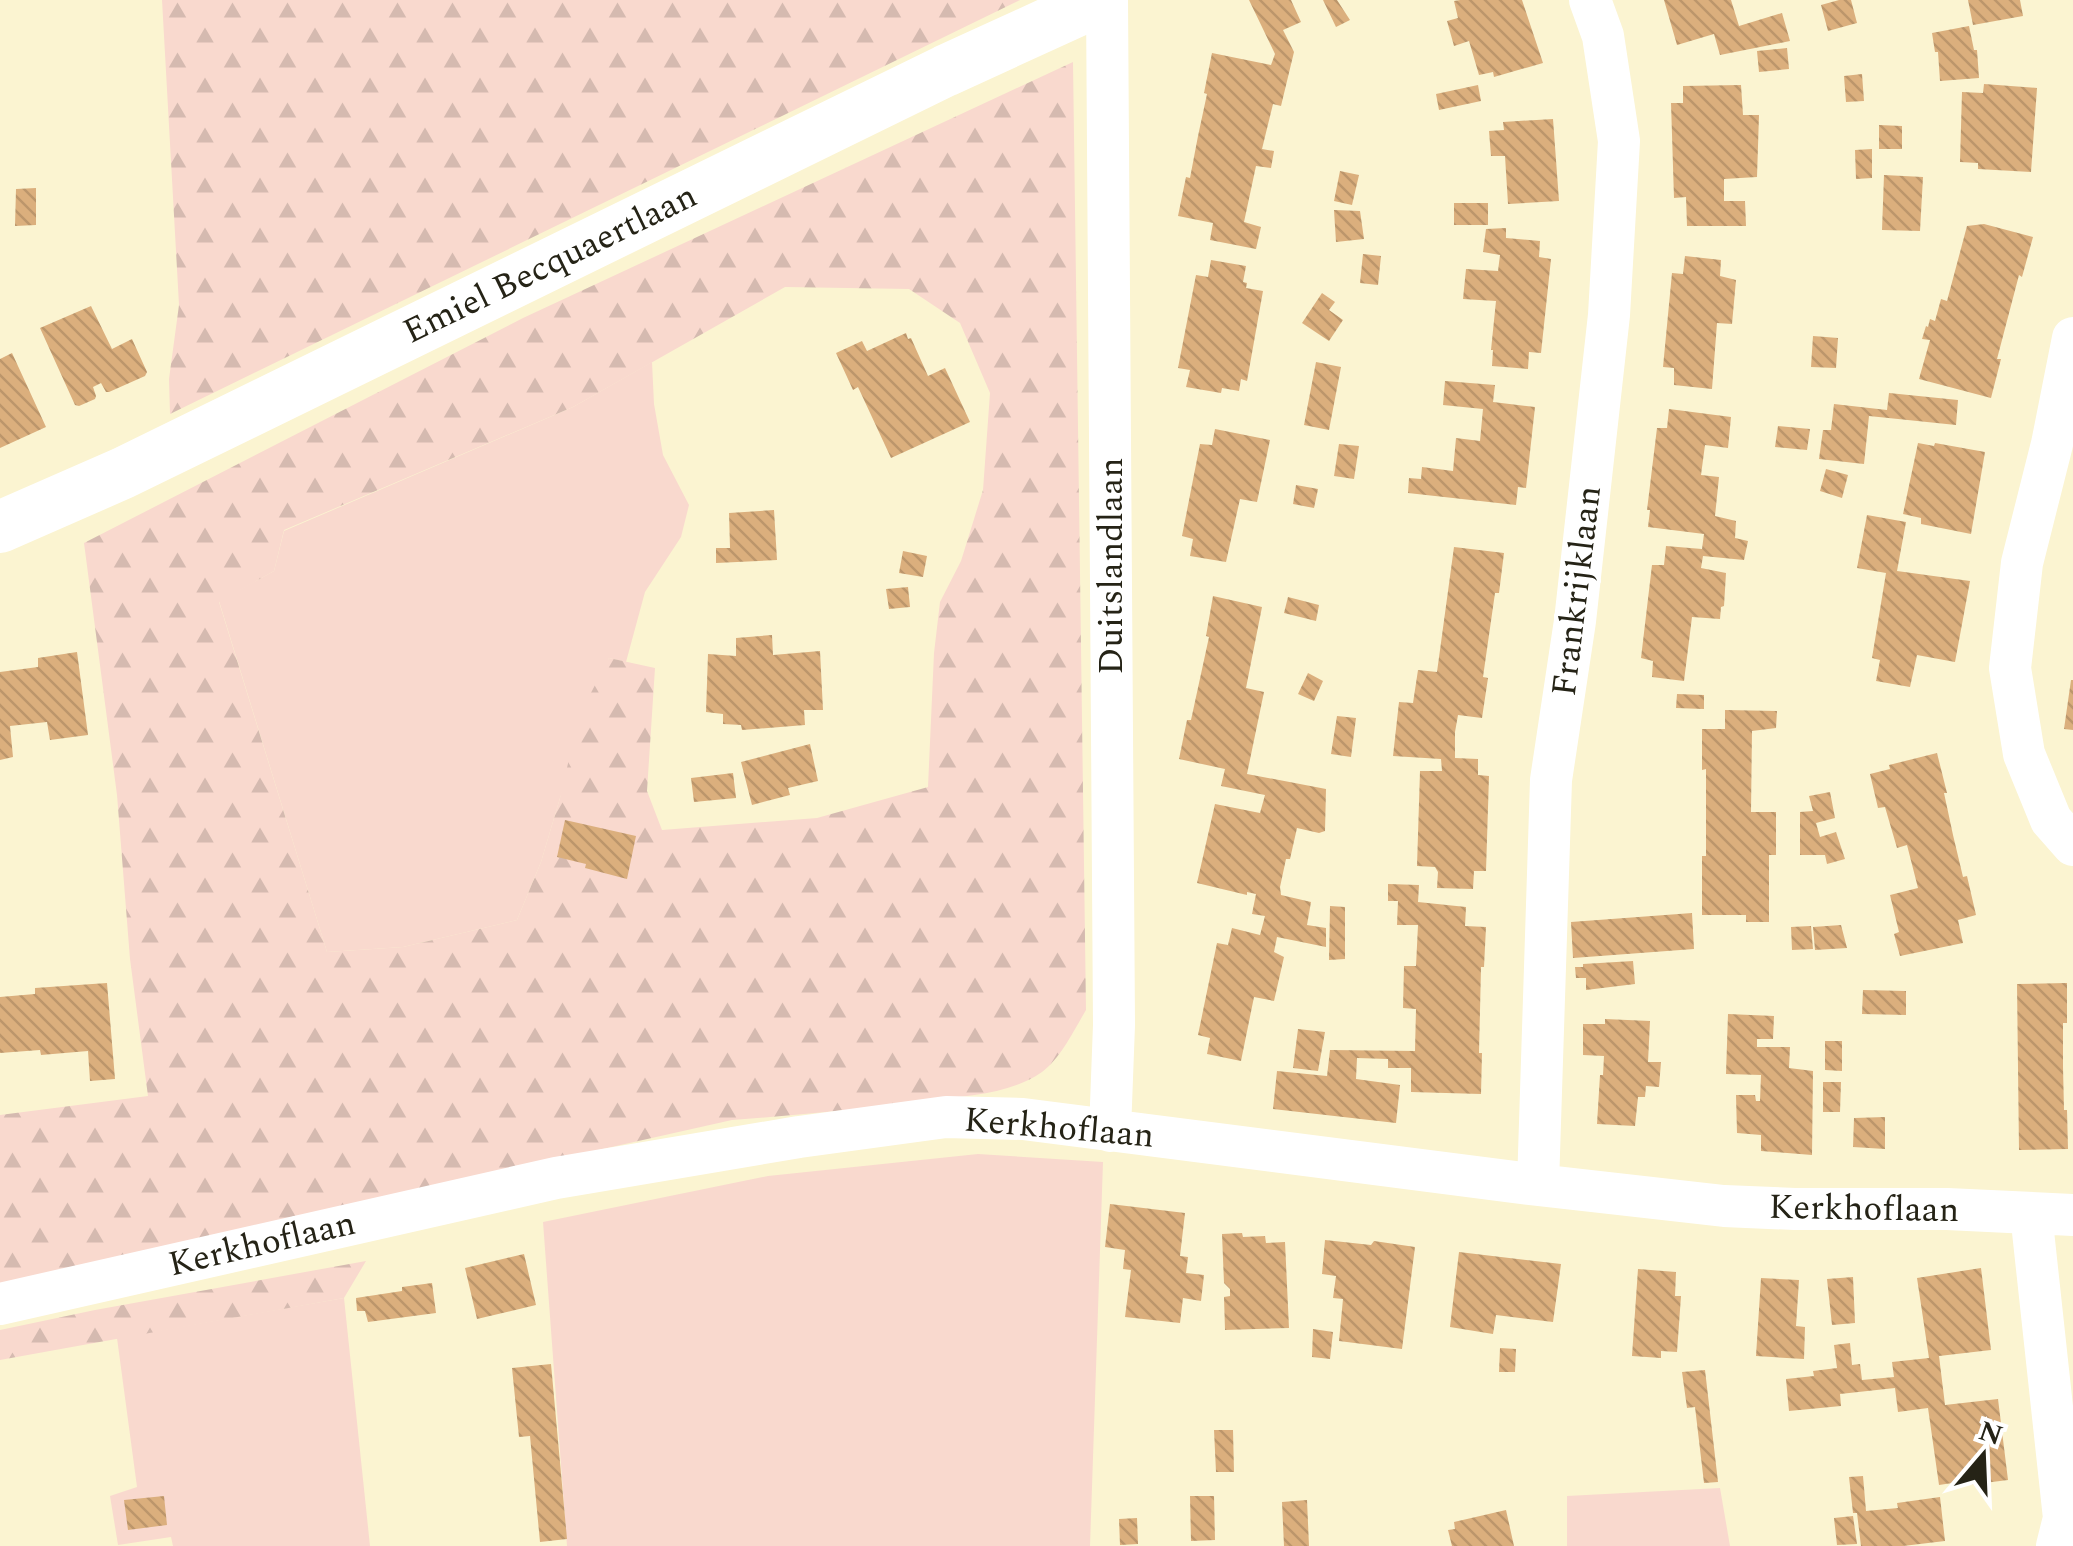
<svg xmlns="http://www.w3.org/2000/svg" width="2073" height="1546" font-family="Spectral,serif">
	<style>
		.grass { fill: #f9d9ce }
		.forest { fill: url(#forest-firs); fill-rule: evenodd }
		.building { fill: url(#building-back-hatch) }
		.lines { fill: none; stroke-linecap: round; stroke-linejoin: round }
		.minor { stroke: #fff; stroke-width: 42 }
		.tertiary { stroke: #fff; stroke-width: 52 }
		.labels { text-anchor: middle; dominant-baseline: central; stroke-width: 8; stroke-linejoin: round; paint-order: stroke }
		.street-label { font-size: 35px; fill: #252316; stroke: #fff }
	</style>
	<defs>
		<pattern id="forest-firs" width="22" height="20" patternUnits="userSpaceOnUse" patternTransform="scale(2.5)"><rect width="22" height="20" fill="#f9d9ce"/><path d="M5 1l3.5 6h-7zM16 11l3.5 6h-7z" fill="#d5bab0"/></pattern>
		<pattern id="building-back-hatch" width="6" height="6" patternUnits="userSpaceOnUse" patternTransform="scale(2.5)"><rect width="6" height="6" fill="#dbaf7d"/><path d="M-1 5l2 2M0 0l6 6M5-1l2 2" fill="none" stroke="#bc966b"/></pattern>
	</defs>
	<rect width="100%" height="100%" fill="#fbf4d1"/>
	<path class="grass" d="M652 362 654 404 663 455 689 505 681 537 645 592 626 662 609 658 560 798 541 862 517 920 403 947 327 952 219 601 274 571 284 531 573 407Z
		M978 1154 1103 1162 1090 1546H567L543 1222 768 1176Z
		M344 1298 370 1546H173L171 1537 118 1545 110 1496 137 1487 117 1338Z
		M1720 1488 1730 1546H1567V1496Z"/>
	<path class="forest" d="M162 0H1020L170 414 169 379 179 305Z
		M1073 62 1086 1010C1074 1030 1061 1058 1042 1072 1011 1094 967 1096 931 1100 865 1109 798 1115 732 1120L0 1284V1115L148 1096 130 959 117 795 84 543 523 318ZM785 287 909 289 960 323 990 393 983 490 961 561 940 602 934 653 928 787 817 818 662 830 647 791 655 668 609 658 579 716 560 798 541 862 517 920 403 947 327 952 219 602 274 571 284 530 573 407Z
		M366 1261 344 1298 0 1360V1330L95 1310Z"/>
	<path class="building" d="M1249 0H1291L1301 22 1283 30 1294 52 1281 106 1273 104 1262 149 1274 151 1271 168 1256 166 1244 222 1261 227 1256 249 1210 240 1213 223 1178 216 1186 177 1190 178 1198 136 1207 94 1204 93 1212 53 1271 65 1275 54Z
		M1323 0H1337L1350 20 1336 27Z
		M1460 0H1522L1543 63 1494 77 1493 72 1479 75 1469 41 1454 46 1447 21 1458 18 1454 1Z
		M1664 0H1731L1739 26 1782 13 1790 41 1720 55 1714 34 1677 45Z
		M1839 0H1851L1857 23 1828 31 1821 5Z
		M1968 0H2020L2023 16 1973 25Z
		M1969 26 1974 50H1977L1979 78 1940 81 1938 52H1935L1932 33Z
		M1787 48 1789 69 1759 72 1757 51Z
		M1862 74 1864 101 1846 102 1844 76Z
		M1984 84 2037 88 2031 172 1978 169V163L1960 162 1962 92 1983 93Z
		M1478 85 1481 101 1439 110 1436 94Z
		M1741 85 1743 115H1759L1757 177 1724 179V201H1745L1746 226H1687L1686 197 1674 198 1671 103H1683V86Z
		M1553 119 1559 201 1508 204 1505 156H1491L1489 131 1504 130 1503 122Z
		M1879 125 1902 126V149H1879Z
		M1872 149V178L1856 179 1855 150Z
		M1340 171 1359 175 1352 205 1334 201Z
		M1884 175 1923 177 1920 231 1882 230Z
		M36 188V225L15 226 16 189Z
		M1454 203H1488V225H1454Z
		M1334 210 1360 211 1364 239 1336 242Z
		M1984 224 2033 237 2022 277 2019 275 1997 359H2001L1991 398 1919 379 1930 340 1922 339 1926 326 1928 327 1930 319 1935 321 1941 299 1947 301 1967 226Z
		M1506 228V238L1540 241 1539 257 1551 259 1541 353 1529 352 1528 369 1492 366 1493 350H1491L1496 301 1463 299 1466 269 1498 271 1500 255 1483 252 1486 229Z
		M1363 254 1381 256 1378 285 1360 283Z
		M1685 256 1721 260 1720 276 1736 280 1732 324 1717 323 1712 389 1674 385V368L1663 367 1672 273 1683 274Z
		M1211 260 1246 266 1243 282 1247 283 1246 288 1263 291 1247 381 1241 379 1239 391 1222 388 1221 393 1186 387 1190 370 1178 368 1196 275 1208 277Z
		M1322 293 1335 302 1329 310 1343 320 1329 341 1302 323Z
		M91 306 112 349 132 339 147 372 145 376 109 392H106L101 383 93 387 96 396 95 399 79 406 75 405 40 328Z
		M906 333 908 339 911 338 928 376 945 368 970 422 891 458 858 387 853 390 836 353 862 341 867 351Z
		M1813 336 1838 338 1836 368 1811 367Z
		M12 353 46 427 0 448V359Z
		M1316 362 1341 367 1329 430 1304 425Z
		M1445 381 1495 385 1493 402 1535 407 1526 488 1518 487 1516 505 1408 493 1409 478 1421 479 1422 467 1453 471 1456 438 1480 441 1483 409 1443 405Z
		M1889 393 1958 400 1956 425 1869 416 1864 464 1819 459 1823 430H1831L1834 404 1887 410Z
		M1669 409 1731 417 1728 448 1705 445 1701 475 1719 477 1715 516 1736 521 1735 538 1748 541 1744 560 1703 556 1701 568 1726 573 1724 606 1721 607 1720 619 1692 617 1684 681 1652 677 1653 661 1641 658 1652 565H1664L1666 546 1702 549 1704 534 1648 527 1650 510H1647L1657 428H1667Z
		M1778 426 1810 429 1807 450 1775 447Z
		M1215 429 1270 440 1257 502 1240 499 1226 562 1190 556 1193 539 1182 536 1200 444 1212 445Z
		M1918 443 1934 446 1935 443 1985 452 1971 534 1921 524V518L1903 514Z
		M1339 444 1359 446 1354 479 1334 476Z
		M1826 469 1848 475 1842 498 1820 491Z
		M1296 485 1318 489 1314 508 1293 504Z
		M774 510 777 560 716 563V548H730L729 513Z
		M1867 515 1906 522 1897 571 1970 581 1955 662 1917 655 1910 687 1876 681 1880 660 1872 658 1886 573 1857 568Z
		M1454 547 1504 553 1499 593H1495L1483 677 1488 678 1482 718 1458 715 1455 732V758L1478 759V775L1489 776 1486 871H1474L1473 889 1437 888 1438 872 1435 867 1417 866 1420 771H1442L1441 759 1393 756 1399 702 1413 703 1418 670 1437 672Z
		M903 551 927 556 923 577 899 573Z
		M908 587 910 607 889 609 886 589Z
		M1213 596 1262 607 1246 688 1264 692 1247 774 1326 789 1325 831 1319 833 1297 828 1290 859H1286L1280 887 1281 895 1311 902 1307 925 1326 928V947L1277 937 1274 952 1284 957 1274 1001 1254 997 1241 1061 1207 1054 1210 1038 1198 1035 1217 943 1228 945 1232 928 1260 935 1265 916 1252 914 1256 894 1247 892V895L1197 883 1215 804 1260 813 1265 795 1221 786 1225 769 1179 759 1187 720H1191L1209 637 1206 636Z
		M1288 597 1319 605 1316 621 1284 613Z
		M772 635 773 655 820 651 823 710H804L805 725 742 730 741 725 723 724V714L706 712 708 654 736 656V638Z
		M77 652 88 735 50 740 47 722 10 726 13 757 0 760V672L38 667V658Z
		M1308 673 1323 681 1314 701 1298 694Z
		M2071 680H2073V730L2064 729Z
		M1677 694 1704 695V709L1676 708Z
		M1725 710 1777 711 1776 728 1752 731 1751 812H1776V855H1769V922H1746V915H1702V856H1706V769L1702 770V729H1725Z
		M1337 716 1356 718 1351 757 1331 754Z
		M810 744 818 781 788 788 790 795 752 805 741 762Z
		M1937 753 1947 793H1944L1953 835 1963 877 1967 876 1976 915 1958 920 1963 943 1900 956 1894 934 1899 932 1890 895 1918 888 1907 845 1897 848 1885 807 1878 808 1870 774 1890 769 1889 765Z
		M733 773 736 798 694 802 691 778Z
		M1830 792 1835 818 1816 823 1820 837 1836 832 1845 859 1827 864 1825 855H1800V812L1813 811 1809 796Z
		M565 820 636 836 627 879 585 868 586 864 557 857Z
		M1388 884 1419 885 1418 902 1466 907 1465 926 1486 927 1484 967H1481L1480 1011 1479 1053H1482L1481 1094 1411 1092V1068H1388V1059L1357 1058 1356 1079 1400 1085 1396 1123 1273 1109 1277 1071 1327 1076 1330 1050 1415 1051 1416 1009 1403 1008 1404 966H1416L1418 925H1397L1398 901H1388Z
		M1330 906 1345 907V959L1329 960Z
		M1692 913 1694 949 1573 958 1571 922Z
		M1841 925 1847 948 1815 950 1813 927Z
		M1811 926 1813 949 1792 950 1791 927Z
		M1633 961 1635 984 1586 990V978H1576L1575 967H1583V964Z
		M107 983 115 1079 90 1081 88 1051 41 1055 40 1050 0 1053V997L35 994V988Z
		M2067 983V1023H2063V1067L2064 1110H2067L2068 1149 2019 1150 2017 984Z
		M1863 990 1906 991V1015L1862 1014Z
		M1728 1014 1774 1016 1773 1039H1757V1047H1790L1789 1068 1813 1071 1812 1155 1761 1151V1135L1737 1133 1736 1095H1755L1756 1101H1760L1761 1075 1726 1074Z
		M1605 1019 1650 1021 1648 1062H1661L1659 1087 1646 1086 1645 1097H1638L1635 1126 1597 1124 1600 1075H1603L1604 1056 1583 1055V1024H1605Z
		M1298 1029 1325 1032 1318 1071 1293 1068Z
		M1825 1041H1842V1071L1825 1070Z
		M1823 1082H1841L1840 1112H1823Z
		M1885 1117V1149L1853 1147 1854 1118Z
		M1110 1204 1185 1213 1180 1256 1188 1257 1186 1273 1204 1275 1201 1301 1183 1298 1180 1323 1125 1317 1131 1270 1123 1269 1125 1250 1105 1247Z
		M1242 1233 1243 1237 1265 1236 1266 1243 1285 1242 1289 1328 1225 1330 1224 1297 1230 1296V1289L1224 1283 1222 1234Z
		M1325 1240 1371 1245 1374 1241 1415 1247 1402 1349 1339 1341 1343 1299 1333 1298 1336 1276 1322 1274Z
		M1459 1252 1561 1264 1553 1322 1496 1315 1493 1334 1450 1327Z
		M524 1254 536 1305 477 1319 465 1268Z
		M1981 1268 1991 1350 1939 1356 1945 1405 1998 1399 2008 1480 1960 1486 1959 1482 1939 1485 1928 1408 1898 1412 1895 1388 1840 1394 1841 1406 1789 1411 1786 1379 1814 1376 1813 1371 1837 1368 1834 1345 1850 1343 1852 1365 1860 1364 1862 1380 1894 1377 1892 1362 1929 1358 1917 1278Z
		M1638 1269 1676 1272 1675 1296H1681L1677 1352 1661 1351V1358L1632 1356Z
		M1853 1277 1855 1323 1832 1325 1827 1279Z
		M1761 1278 1799 1280 1796 1326 1805 1327 1804 1359 1756 1356Z
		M432 1283 436 1313 368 1322 365 1311H357L356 1298 402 1291V1287Z
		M1313 1329 1333 1332 1330 1359 1312 1357Z
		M1500 1348 1516 1349 1515 1372H1499Z
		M551 1364 567 1539 540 1542 530 1436 519 1437 512 1368Z
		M1705 1370 1718 1482 1704 1483 1695 1407 1687 1408 1682 1372Z
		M1214 1430H1233L1234 1472H1216Z
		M1863 1476 1866 1511 1898 1508 1897 1503 1940 1497 1945 1541 1903 1546H1861L1857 1513H1853L1849 1477Z
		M164 1496 167 1525 128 1530 124 1500Z
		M1190 1496H1214L1215 1540 1191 1541Z
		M1307 1500 1309 1546H1284L1282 1502Z
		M1506 1510 1514 1546H1452L1448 1530 1455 1529 1454 1522Z
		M1853 1516 1857 1544 1837 1545 1834 1518Z
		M1137 1518 1138 1544 1120 1545 1119 1519Z"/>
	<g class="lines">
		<path class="minor" d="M1107 0 1114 1025 1110 1131
			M2073 338 2052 444 2022 563 2010 668 2024 754 2051 820 2073 845
			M1538 1185 1551 780 1575 621 1609 315 1619 141 1603 36 1590 0
			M2031 1213 2064 1518 2057 1546
			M0 1304 556 1178 799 1137 946 1117 1023 1119 1538 1185 1724 1206 1795 1209H1947L2073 1215"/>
		<path class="tertiary" d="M0 527 123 473 945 71 1100 0"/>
	</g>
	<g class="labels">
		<g class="street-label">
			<text transform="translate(550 264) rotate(-26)">Emiel Becquaertlaan</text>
			<text transform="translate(1111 566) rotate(-90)">Duitslandlaan</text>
			<text transform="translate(1577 591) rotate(-83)">Frankrijklaan</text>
			<text transform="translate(1059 1128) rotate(5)">Kerkhoflaan</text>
			<text transform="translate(1864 1209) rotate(1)">Kerkhoflaan</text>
			<text transform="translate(262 1244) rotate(-13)">Kerkhoflaan</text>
		</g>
	</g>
	<g transform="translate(1983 1456) rotate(19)" stroke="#ffffff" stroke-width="8" paint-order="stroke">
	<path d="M0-8L18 38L0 25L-18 38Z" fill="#252316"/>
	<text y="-15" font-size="28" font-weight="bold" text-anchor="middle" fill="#252316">N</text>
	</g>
</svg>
